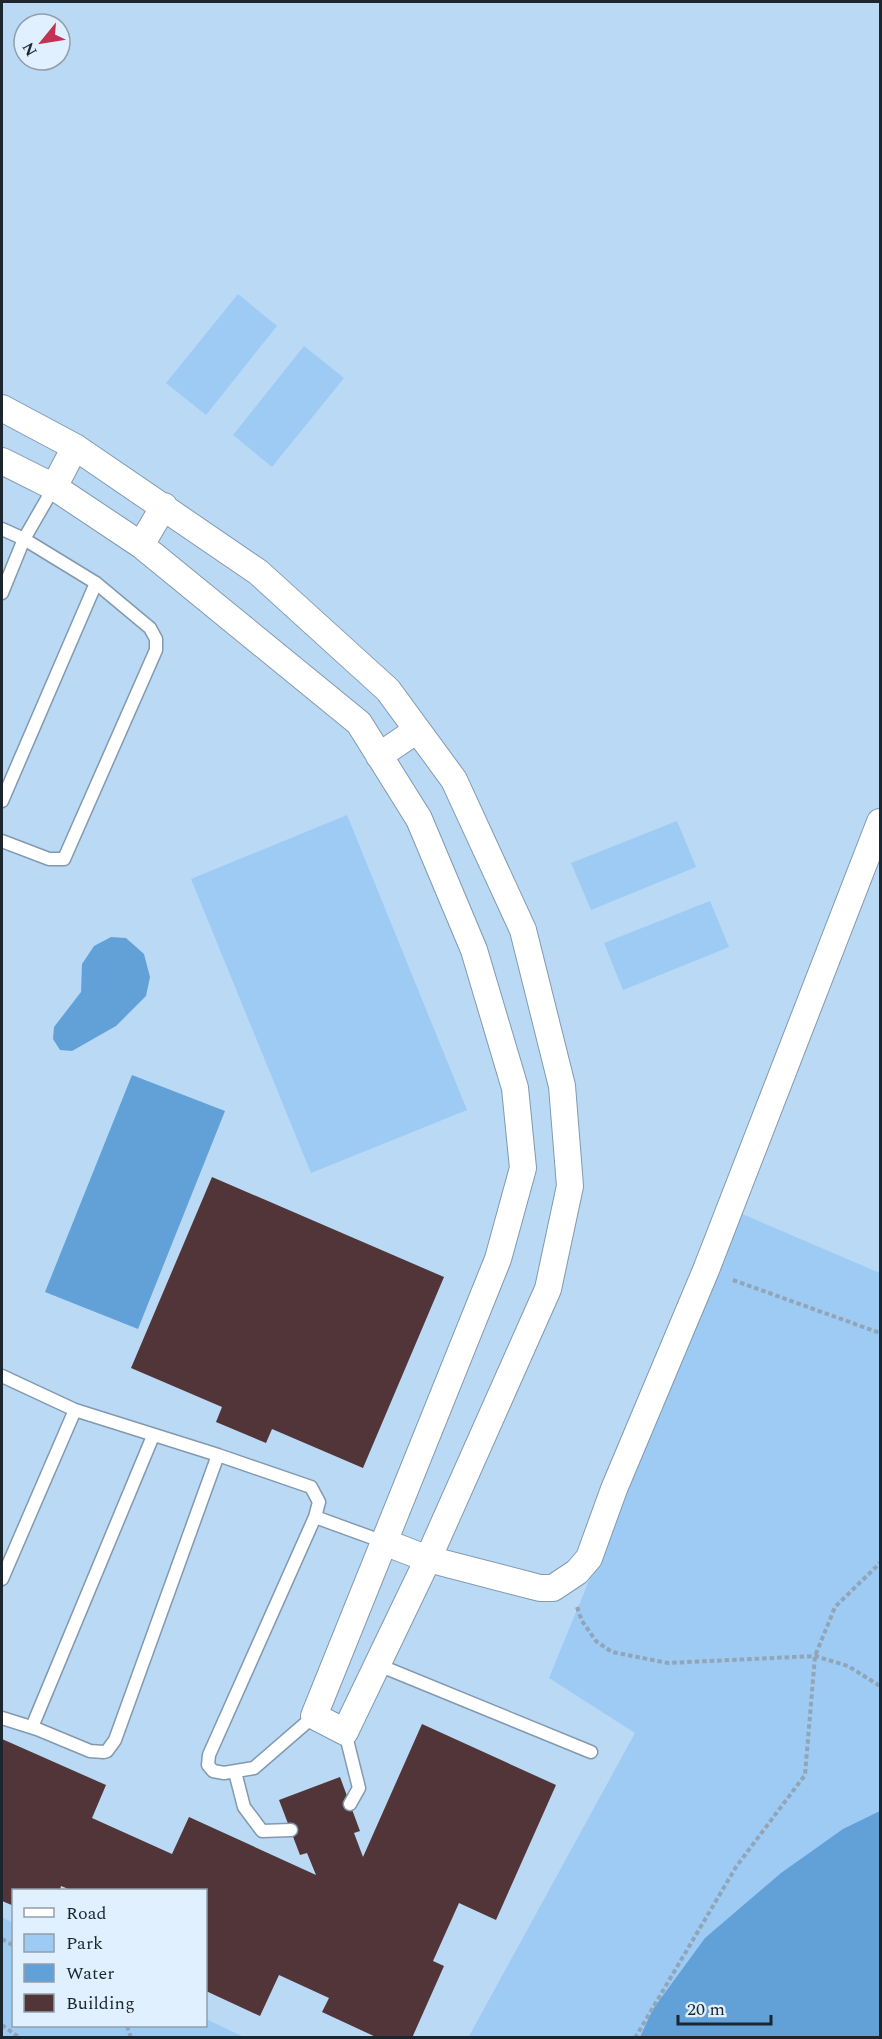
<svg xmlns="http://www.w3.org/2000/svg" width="882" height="2039" font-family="Spectral,serif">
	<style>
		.built { fill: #bad9f5; fill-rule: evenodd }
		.green { fill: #9dcbf4 }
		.water { fill: #62a1d8 }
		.building { fill: #523538 }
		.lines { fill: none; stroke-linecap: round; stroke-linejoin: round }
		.lane-casing { stroke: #8299af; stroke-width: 15 }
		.street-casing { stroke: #8299af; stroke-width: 28 }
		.path { stroke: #91a5b7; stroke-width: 4; stroke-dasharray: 4.5 3; stroke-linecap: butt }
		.lane { stroke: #fff; stroke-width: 12 }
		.street { stroke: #fff; stroke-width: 26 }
	</style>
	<rect width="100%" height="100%" fill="#cbe4fc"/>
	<path class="built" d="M2 2H880V2037H2ZM24 24H60V60H24ZM14 1890H206V2026H14Z"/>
	<path class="green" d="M238 294 277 326 206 415 166 383Z
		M304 346 344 378 272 467 233 435Z
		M347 815 467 1110 311 1173 191 879Z
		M677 821 696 867 591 910 571 863Z
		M710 901 729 947 623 990 604 943Z
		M740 1213 880 1273V2037L468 2038 635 1733 549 1678Z
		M2 1917 13 1923 14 2026H206V2019L244 2037H2Z"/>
	<path class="water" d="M111 937 126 938 144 954 150 977 146 996 116 1026 72 1051 60 1050 53 1039 54 1027 81 992 82 964 94 946Z
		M132 1075 225 1111 138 1329 45 1292Z
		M880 1811V2037H640L653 2009 705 1938 781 1873 843 1829Z"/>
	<path class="building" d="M212 1177 444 1277 363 1468 272 1429 266 1443 216 1422 222 1407 131 1368Z
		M422 1724 556 1785 496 1920 459 1903 433 1961 444 1966 412 2038H378L322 2012 329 1998 279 1975 260 2016 206 1991V1890H71L61 1886 60 1890H14V1906L2 1901V1739L106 1785 92 1818 172 1854 189 1817 316 1875 307 1853 300 1855 279 1800 340 1777 360 1831 354 1833 363 1857Z"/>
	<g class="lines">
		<defs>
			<path id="lane" d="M2 529 24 539 96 583 150 628 156 639V650L64 859H49L2 841
				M2 593 24 539 54 487
				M2 801 96 583
				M2 1376 75 1410 218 1455 311 1487 319 1502 315 1517 209 1755 208 1765 213 1771 224 1773 254 1768 314 1716
				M315 1517 384 1542
				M2 1579 75 1410
				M376 1664 591 1752
				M2 1718 37 1729 90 1751 104 1752 107 1751 115 1740 218 1455
				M32 1727 153 1436
				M345 1732 359 1788 350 1804
				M235 1772 244 1807 262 1831 291 1830"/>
			<path id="street" d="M2 408 75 447 258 572 388 690 454 780 523 930 562 1086 570 1186 548 1289 428 1559 345 1732 314 1716 498 1259 523 1168 515 1088 474 950 419 819 359 723 141 545 54 487 2 461
				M54 487 75 447
				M141 545 164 506
				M379 756 417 730
				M384 1542 428 1559 540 1588H553L577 1572 589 1558 614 1489 706 1270 880 822"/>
		</defs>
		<use href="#lane" class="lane-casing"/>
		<use href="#street" class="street-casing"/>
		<path class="path" d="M733 1280 880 1333
			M577 1607 582 1621 596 1641 612 1652 668 1663 815 1656 848 1666 880 1686
			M2 1939 14 1946
			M2 2025 20 2038
			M127 2026 131 2038
			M635 2038 736 1867 805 1775 815 1656 835 1607 880 1563"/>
		<use href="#lane" class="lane"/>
		<use href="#street" class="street"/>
	</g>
	<rect width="882" height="2039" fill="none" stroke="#1c262e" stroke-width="6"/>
	<rect x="12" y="1889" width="195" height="138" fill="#e1f0fe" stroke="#929fab" stroke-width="1.5"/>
	<rect x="24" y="1908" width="30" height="9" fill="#ffffff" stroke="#929fab" stroke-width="1.5"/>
	<text x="66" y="1919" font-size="18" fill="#1c262e">Road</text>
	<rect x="24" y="1934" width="30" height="18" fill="#9dcbf4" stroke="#929fab" stroke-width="1.5"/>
	<text x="66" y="1949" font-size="18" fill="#1c262e">Park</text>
	<rect x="24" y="1964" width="30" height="18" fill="#62a1d8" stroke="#929fab" stroke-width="1.5"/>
	<text x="66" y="1979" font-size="18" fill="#1c262e">Water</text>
	<rect x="24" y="1994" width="30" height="18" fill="#523538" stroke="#929fab" stroke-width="1.5"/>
	<text x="66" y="2009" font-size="18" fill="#1c262e">Building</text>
	<g transform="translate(42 42) rotate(240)"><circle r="28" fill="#e1f0fe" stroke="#929fab" stroke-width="1.5"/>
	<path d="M0-4.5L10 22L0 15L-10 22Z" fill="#c23252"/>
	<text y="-9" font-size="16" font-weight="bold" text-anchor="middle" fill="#1c262e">N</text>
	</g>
	<path d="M678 2015v9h93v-9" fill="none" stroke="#1c262e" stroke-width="3"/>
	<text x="687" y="2015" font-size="18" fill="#1c262e" stroke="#e1f0fe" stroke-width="4.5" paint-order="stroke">20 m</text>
</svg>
